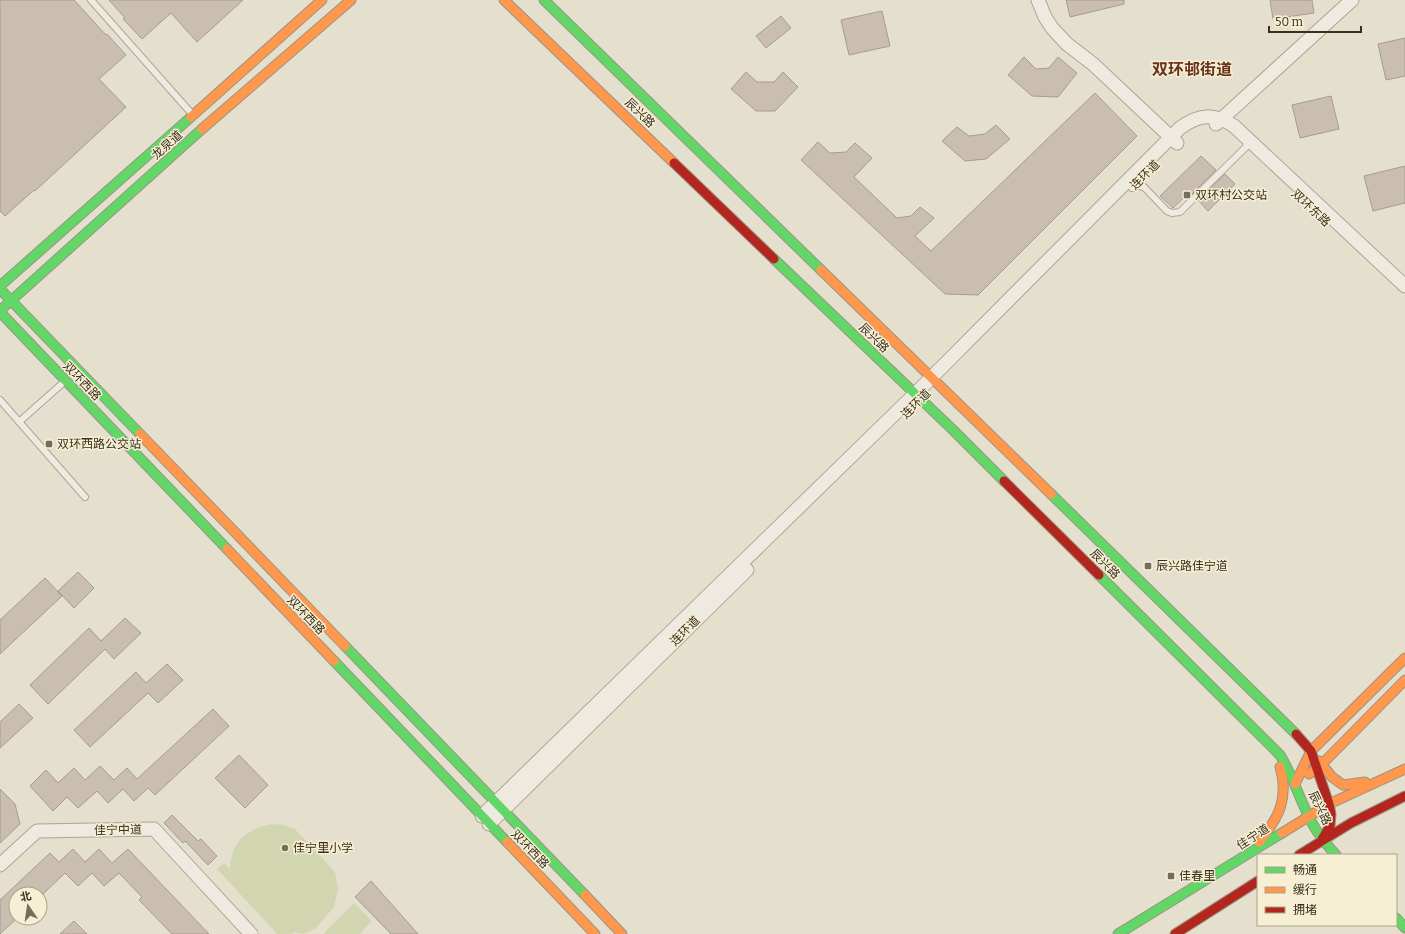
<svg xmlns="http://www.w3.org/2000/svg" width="1405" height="934" font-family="Bitter,'Noto Sans SC',serif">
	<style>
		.green { fill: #d2d6b0 }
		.building { fill: #c9beaf; stroke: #a69c8d }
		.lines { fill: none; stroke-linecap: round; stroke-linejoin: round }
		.lane-casing { stroke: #aba597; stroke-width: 8 }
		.street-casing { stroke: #aba597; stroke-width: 15 }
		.fast-casing { stroke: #9a9486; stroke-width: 11 }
		.slow-casing { stroke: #9a9486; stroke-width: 11 }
		.jam-casing { stroke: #9a9486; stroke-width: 11 }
		.lane { stroke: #eeeae0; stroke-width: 6 }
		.street { stroke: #eeeae0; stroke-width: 13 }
		.fast { stroke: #63d668; stroke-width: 9 }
		.slow { stroke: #ff974d; stroke-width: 9 }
		.jam { stroke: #b3261e; stroke-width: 9 }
		.poi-dot { fill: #766c5c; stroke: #f6efd4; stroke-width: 1.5 }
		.labels { text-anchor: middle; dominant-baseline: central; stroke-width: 3; stroke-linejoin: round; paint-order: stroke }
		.street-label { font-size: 12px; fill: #3a2e1e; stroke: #f6efd4 }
		.poi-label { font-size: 12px; fill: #3a2e1e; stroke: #f6efd4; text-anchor: start }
		.district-label { font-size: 16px; font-weight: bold; fill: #68321d; stroke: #f6efd4 }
	</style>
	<rect width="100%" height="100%" fill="#e5e0ce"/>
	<path class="green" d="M272 824 284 825 296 830 335 872 338 889 334 907 315 929 303 934 292 932 293 934H277L217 869 224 863 230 869C231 842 246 829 272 824Z
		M354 903 372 921 360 934H323Z"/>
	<path class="building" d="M0 0H74L106 35 107 34 126 55 99 79 126 107 35 191 34 190 5 216 0 211Z
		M109 0H243L197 42 171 13 142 39 123 19 125 18Z
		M1066 0H1124V4L1070 17Z
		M1270 0H1312L1314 13 1273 19Z
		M882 11 890 46 849 55 841 20Z
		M781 16 791 28 766 48 756 36Z
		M1405 38V76L1386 80 1378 44Z
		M1024 57 1036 69 1049 68 1058 57 1077 73 1058 97 1032 96 1008 75Z
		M746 72 757 82H774L783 72 798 87 775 111H756L731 89Z
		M1095 93 1137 136 978 295 945 294 801 160 818 142 830 153 846 152 855 143 872 158 854 177 897 218 911 216 920 207 934 218 915 236 931 251Z
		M1331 96 1339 129 1300 138 1292 105Z
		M996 125 1010 139 986 159 965 161 942 141 957 127 969 136 985 134Z
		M1201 156 1216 170 1192 194 1190 192 1173 208 1160 196Z
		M1405 166V203L1373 211 1364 176Z
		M1225 174 1235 184 1208 211 1198 200Z
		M78 572 94 588 74 608 58 591Z
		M45 578 62 596 0 654V620Z
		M125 618 141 633 114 659 105 649 48 704 30 685 89 628 101 641Z
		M167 664 183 680 158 703 148 693 90 747 74 730 136 672 146 683Z
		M19 704 33 718 0 748V722Z
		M213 709 229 726 155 795 148 788 134 801 123 789 108 803 97 791 78 808 67 797 53 811 30 786 46 770 58 783 74 768 85 780 100 766 114 780 127 768 137 779Z
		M239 755 268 785 245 808 215 778Z
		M0 789 15 804 20 824 0 843Z
		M172 815 198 841 201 839 217 856 208 865 185 841 183 843 164 823Z
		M73 849 85 862 99 849 112 863 128 849 209 934H172L139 900 142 897 119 873 104 886 92 873 78 886 65 873 43 894H16V919L0 934V900L50 853 59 862Z
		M371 881 418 934H391L355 897Z
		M74 921 87 934H60Z"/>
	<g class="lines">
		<defs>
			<path id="lane" d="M91 0 192 114
				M1132 188 1139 186 1144 187 1167 211 1172 213 1180 212 1246 147 1247 143 1245 138
				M0 400 85 497
				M19 422 64 382"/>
			<path id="street" d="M1038 0 1045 17 1052 28 1067 44 1093 64 1177 143
				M1216 124 1352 0
				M482 816 915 394 1180 128C1199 114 1214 113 1234 126L1405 286
				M489 824 747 570
				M0 865 37 831 154 829 251 934"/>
			<path id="fast" d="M544 0 821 270
				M774 259 952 429 1004 481
				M0 286 191 117
				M0 289 140 434
				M4 307 202 129
				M0 312 227 549
				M1051 494 1296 734
				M1099 575 1280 755C1293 776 1300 801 1312 823 1318 834 1327 845 1336 855
				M345 646 585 895
				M334 661 507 842
				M1396 918 1405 928
				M1118 934 1282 833"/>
			<path id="slow" d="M504 0 674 163
				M191 117 322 0
				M202 129 351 0
				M821 270 1051 494
				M140 434 345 646
				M227 549 334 661
				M1319 761 1332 777 1343 785 1365 782
				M1309 774 1321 765 1405 680
				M1295 784 1311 751 1405 658
				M1282 833 1329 804 1405 769
				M507 842 595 934
				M1259 842C1279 818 1289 798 1280 767
				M585 895 622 934"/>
			<path id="jam" d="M674 163 774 259
				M1004 481 1099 575
				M1296 734 1311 751 1329 804 1331 814 1330 826 1322 839
				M1299 855 1351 823 1405 796
				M1175 934 1258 881"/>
		</defs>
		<use href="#lane" class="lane-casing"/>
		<use href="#street" class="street-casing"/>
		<use href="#fast" class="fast-casing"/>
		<use href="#slow" class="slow-casing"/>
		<use href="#jam" class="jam-casing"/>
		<use href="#lane" class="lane"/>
		<use href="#street" class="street"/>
		<use href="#fast" class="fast"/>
		<use href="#slow" class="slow"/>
		<use href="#jam" class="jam"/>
	</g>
	<g class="poi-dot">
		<rect x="1183" y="191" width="8" height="8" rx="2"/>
		<rect x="45" y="440" width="8" height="8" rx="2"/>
		<rect x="1144" y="562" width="8" height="8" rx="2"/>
		<circle cx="285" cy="848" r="4"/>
		<rect x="1167" y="872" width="8" height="8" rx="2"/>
	</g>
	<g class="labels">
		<g class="street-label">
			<text transform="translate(640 113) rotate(44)">辰兴路</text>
			<text transform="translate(167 145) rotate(-42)">龙泉道</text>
			<text transform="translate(1145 175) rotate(-45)">连环道</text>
			<text transform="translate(1311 208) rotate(43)">双环东路</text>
			<text transform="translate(874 338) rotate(44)">辰兴路</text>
			<text transform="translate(82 381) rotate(46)">双环西路</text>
			<text transform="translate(916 404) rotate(-45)">连环道</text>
			<text transform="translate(1105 564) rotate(45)">辰兴路</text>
			<text transform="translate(306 615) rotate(46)">双环西路</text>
			<text transform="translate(685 631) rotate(-45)">连环道</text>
			<text transform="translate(1320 808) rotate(64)">辰兴路</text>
			<text transform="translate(118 830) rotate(-1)">佳宁中道</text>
			<text transform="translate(1253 837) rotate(-33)">佳宁道</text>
			<text transform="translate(530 849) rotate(46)">双环西路</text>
		</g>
		<g class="poi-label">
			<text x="1195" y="195">双环村公交站</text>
			<text x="57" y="444">双环西路公交站</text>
			<text x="1156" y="566">辰兴路佳宁道</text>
			<text x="293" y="848">佳宁里小学</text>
			<text x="1179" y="876">佳春里</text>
		</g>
		<g class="district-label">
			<text x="1192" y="69">双环邨街道</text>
		</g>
	</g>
	<rect x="1257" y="854" width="140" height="72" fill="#f6efd4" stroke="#aba28b"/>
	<rect x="1265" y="867" width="20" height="6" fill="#63d668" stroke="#aba28b"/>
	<text x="1293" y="874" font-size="12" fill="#3a2e1e">畅通</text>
	<rect x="1265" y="887" width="20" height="6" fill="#ff974d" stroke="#aba28b"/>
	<text x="1293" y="894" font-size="12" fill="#3a2e1e">缓行</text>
	<rect x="1265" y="907" width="20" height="6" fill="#b3261e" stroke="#aba28b"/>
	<text x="1293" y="914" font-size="12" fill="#3a2e1e">拥堵</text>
	<g transform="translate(28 906) rotate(347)"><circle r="19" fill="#f6efd4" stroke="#aba28b"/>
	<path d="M0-3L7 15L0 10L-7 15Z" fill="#766c5c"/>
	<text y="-6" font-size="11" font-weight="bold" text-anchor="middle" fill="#3a2e1e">北</text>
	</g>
	<path d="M1269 26v6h92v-6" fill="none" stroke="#3a2e1e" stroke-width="2"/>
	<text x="1275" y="26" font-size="12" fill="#3a2e1e" stroke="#f6efd4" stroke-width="3" paint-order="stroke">50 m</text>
</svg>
